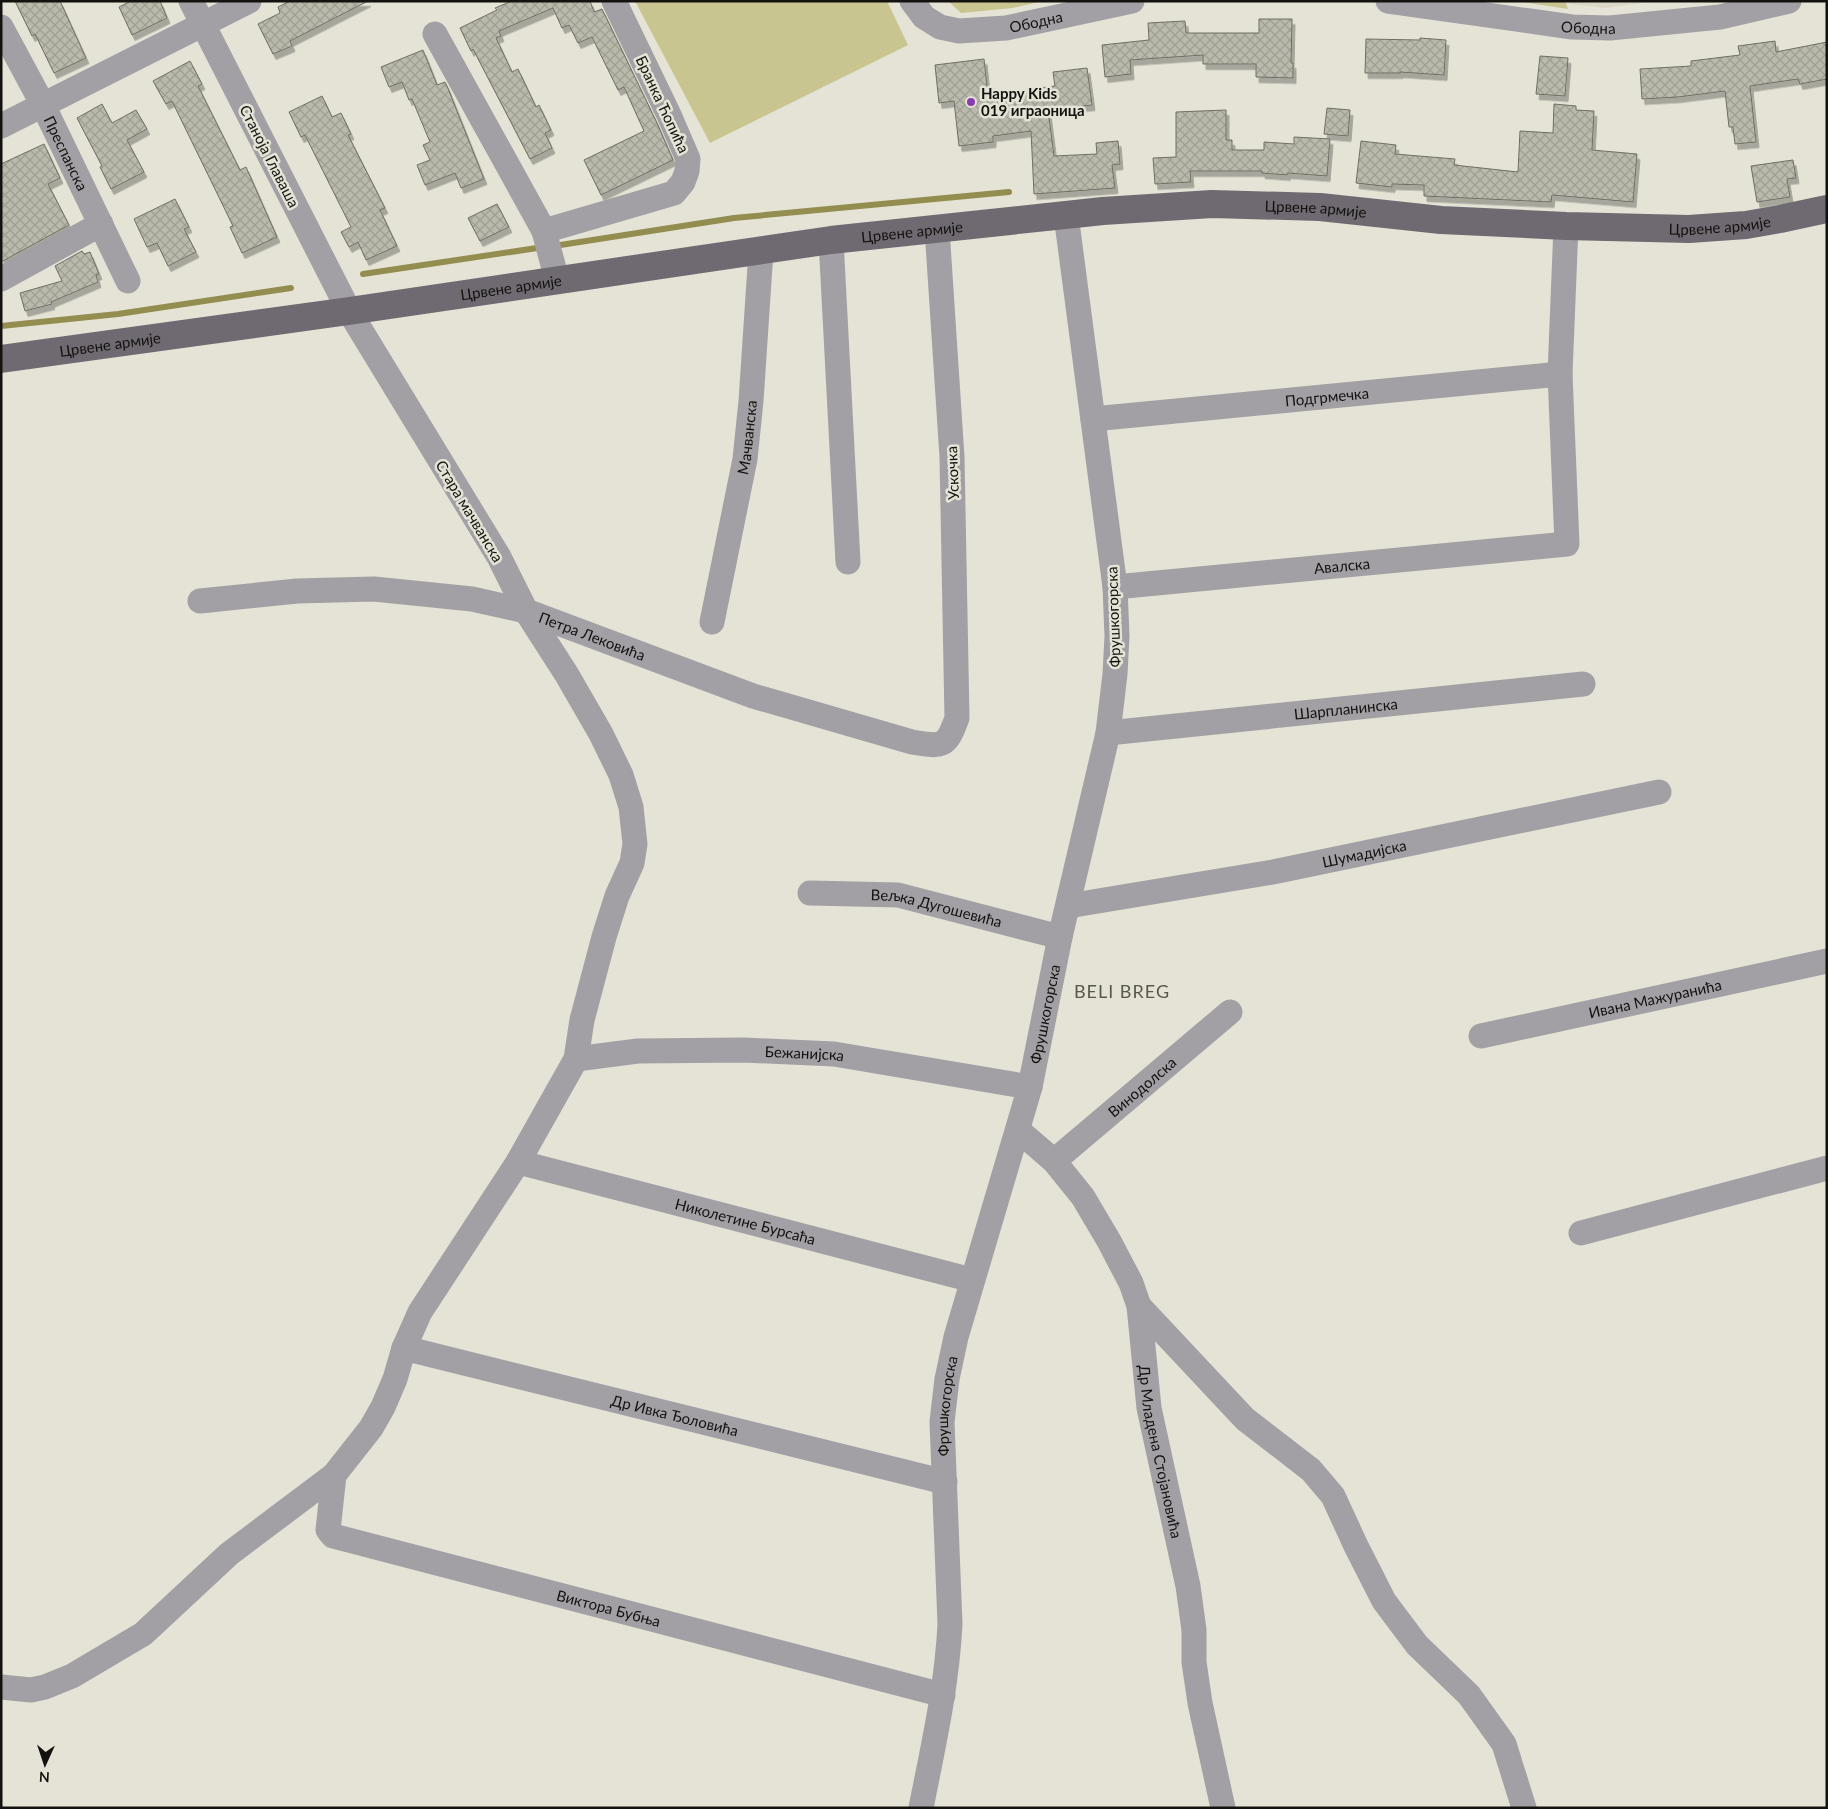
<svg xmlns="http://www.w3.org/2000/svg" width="1828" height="1809" font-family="Lato,sans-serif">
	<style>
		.built { fill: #dad8c4 }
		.grass { fill: #c9c591 }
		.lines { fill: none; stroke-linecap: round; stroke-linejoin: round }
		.stream { stroke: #938d4f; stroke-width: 6 }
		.building { fill: url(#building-cross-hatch); stroke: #6f6e63; filter: url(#shadow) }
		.minor { stroke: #a3a0a5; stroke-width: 25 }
		.major { stroke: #6f6972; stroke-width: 28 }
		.poi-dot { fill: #883cad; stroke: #e4e3d5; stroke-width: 2 }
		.labels { text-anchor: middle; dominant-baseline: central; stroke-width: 5; stroke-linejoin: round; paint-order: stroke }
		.street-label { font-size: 15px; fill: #13120e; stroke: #e4e3d5 }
		.poi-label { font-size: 15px; font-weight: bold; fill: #13120e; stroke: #e4e3d5; text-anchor: start }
		.quarter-label { font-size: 18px; letter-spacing: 1px; fill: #59584d; stroke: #e4e3d5 }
	</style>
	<defs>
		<pattern id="building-cross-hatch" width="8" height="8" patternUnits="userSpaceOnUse" patternTransform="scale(1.25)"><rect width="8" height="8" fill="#b9b9ac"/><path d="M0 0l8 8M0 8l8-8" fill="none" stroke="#9e9e93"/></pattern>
		<filter id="shadow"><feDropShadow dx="3" dy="5.5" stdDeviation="0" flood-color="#0004"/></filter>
	</defs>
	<rect width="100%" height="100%" fill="#e4e3d5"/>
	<path class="built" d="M1544 1H1653L1606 8Z"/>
	<path class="grass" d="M635 1H887L908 45 710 143Z
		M948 1H1043L1013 8 961 13Z
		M1516 1H1565L1568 9Z"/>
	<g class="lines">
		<path class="stream" d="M554 246 734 218 1009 192
			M363 274 544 247
			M1 326 118 314 291 288"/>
	</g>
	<path class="building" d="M15 1H60L86 58 54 73 35 34 32 36Z
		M131 1H160L167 18 132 35 119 7Z
		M290 1H368L290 41 292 46 273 54 258 24 280 13 278 7Z
		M512 1H590L594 12 602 9 656 121 673 160 601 195 584 160 644 131 624 87 618 90 592 37 578 43 569 25 562 28 553 8 499 31 501 36 496 38 512 72 518 69 536 107 539 105 551 130 545 133 552 148 530 159 473 49 471 51 460 28 497 10 495 8Z
		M1259 19H1292L1291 63H1293V78L1256 77V64H1203V55L1130 60 1131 74 1105 77 1102 45 1149 40 1148 23 1185 21 1186 33H1259Z
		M1420 38 1446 40 1444 75 1400 72V73H1365L1366 39 1420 40Z
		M1775 41 1776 52 1827 42V79L1800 84 1798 79 1750 86 1756 142 1735 144 1733 127H1729L1725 91 1678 97 1642 99 1640 69 1691 66V61L1740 55 1738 46Z
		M423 50 437 85 445 82 447 86 484 179 461 188 455 173 425 185 417 165 430 160 423 145 430 142 412 99 409 100 402 82 389 87 381 67Z
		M1540 56 1568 58 1565 96 1536 94Z
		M984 59 988 95 1055 86 1053 72 1087 68 1092 105 1048 110 1054 156 1097 154 1096 143 1118 141 1120 164 1112 165 1115 188 1034 194 1031 131 993 136V142L959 146 954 101 939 103 935 65Z
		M190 61 202 84 198 86 240 170 246 167 277 237 242 253 230 227 233 226 172 101 166 104 153 81Z
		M322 96 332 117 341 113 351 134 348 135 385 208 380 210 397 246 366 260 358 242 349 247 341 232 351 227 305 135 301 137 289 112Z
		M102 104 112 123 136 110 147 129 127 140 144 172 111 189 100 167 102 166 77 118Z
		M1554 104 1576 106V110L1594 111 1592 150 1637 154 1633 202 1552 195 1551 202 1424 196V185L1392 184V187L1356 183 1361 141 1396 145 1395 154 1455 159 1454 165 1518 172 1520 131 1553 133Z
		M1327 108 1350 110 1348 136 1324 134Z
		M1226 110V140H1232V150H1264V142L1294 144V137L1330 139 1327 176 1288 173 1287 175 1262 173V171H1190L1191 182 1155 184 1153 158 1176 157V112Z
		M44 144 60 178 48 184 69 225 1 262V164Z
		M1793 160 1796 178 1787 179 1790 197 1757 202 1751 166Z
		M175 199 189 227 184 229 196 252 168 266 157 243 147 247 134 219Z
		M497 204 509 227 480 241 468 218Z
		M82 251 84 254 90 252 99 274 96 275 98 282 51 302 52 304 25 311 20 293 62 281 55 266Z"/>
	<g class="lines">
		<g class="minor">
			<path id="s1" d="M912 1 924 17 940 27 959 31 1006 28 1132 1"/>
			<path id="s2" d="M1388 1 1572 27 1610 28 1720 17 1789 1"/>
			<path id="s3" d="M1 27 43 105 128 281"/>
			<path d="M435 34 544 231 557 280"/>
			<path d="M1 126 249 1"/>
			<path d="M544 231 674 193 683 182 687 171 688 159 669 115 614 1"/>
			<path d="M831 240 848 562"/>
			<path d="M1 279 101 224"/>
			<path id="s4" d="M1093 419 1560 374"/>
			<path id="s5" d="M1115 587 1567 544 1560 374 1566 226"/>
			<path id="s6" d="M200 601 297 591 374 589 472 599 526 611 753 696 912 742C943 747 946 748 957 718L952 457 937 229"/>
			<path id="s7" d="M712 622 745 459 751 401 761 251"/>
			<path id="s8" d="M1108 733 1583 684"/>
			<path id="s9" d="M810 893 898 895 1060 937"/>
			<path id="s10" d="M1068 906 1273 872 1659 792"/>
			<path id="s11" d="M1481 1036 1827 961"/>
			<path id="s12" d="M576 1059 638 1051 744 1050 834 1054 1030 1087"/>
			<path id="s13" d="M1018 1130 1054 1161 1083 1197 1109 1241 1131 1283 1139 1306 1149 1408 1188 1586 1194 1630V1662L1200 1703 1223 1808"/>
			<path id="s14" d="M1054 1161 1230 1012"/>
			<path id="s15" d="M518 1162 972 1280"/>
			<path d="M1581 1233 1827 1168"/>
			<path d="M1139 1306 1245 1419 1311 1470 1333 1496 1356 1546 1384 1601 1417 1645 1469 1695 1504 1744 1524 1808"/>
			<path id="s16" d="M404 1348 945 1482"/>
			<path id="s17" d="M334 1475 328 1530 333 1536 943 1695"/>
			<path d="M1 1687 31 1690 45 1687 72 1676 143 1634 229 1554 334 1475 371 1428 383 1407 395 1379 404 1348 420 1312 518 1162 576 1059 582 1020 604 937 617 896 632 863 635 844 631 807 621 775 601 734 567 675 526 611 499 557 349 311 191 1"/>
			<path id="s18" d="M921 1808C933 1747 947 1686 950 1624L942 1422 947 1379 956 1337 1030 1087 1060 937 1108 733 1115 674 1117 636 1115 587 1066 215"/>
		</g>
		<path class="major" id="s19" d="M1 359 349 311 831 240 1103 211 1212 204 1320 207 1441 220 1566 226 1689 229 1746 225 1780 219 1827 209"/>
	</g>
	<circle class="poi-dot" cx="971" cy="102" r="5"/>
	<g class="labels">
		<g class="street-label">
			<text stroke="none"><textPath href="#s1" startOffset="136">Ободна</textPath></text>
			<text stroke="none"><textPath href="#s2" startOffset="202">Ободна</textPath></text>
			<text transform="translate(663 104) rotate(65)">Бранка Ћопића</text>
			<text stroke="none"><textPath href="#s3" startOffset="142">Преспанска</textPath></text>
			<text transform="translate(270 156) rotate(63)">Станоја Главаша</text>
			<text stroke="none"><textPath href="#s19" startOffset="1325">Црвене армије</textPath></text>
			<text stroke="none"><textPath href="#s19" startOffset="1730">Црвене армије</textPath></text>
			<text stroke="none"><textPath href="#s19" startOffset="920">Црвене армије</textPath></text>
			<text stroke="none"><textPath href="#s19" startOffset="515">Црвене армије</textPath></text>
			<text stroke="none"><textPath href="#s19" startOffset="110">Црвене армије</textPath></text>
			<text stroke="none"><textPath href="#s4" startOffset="235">Подгрмечка</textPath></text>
			<text stroke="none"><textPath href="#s7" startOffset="188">Мачванска</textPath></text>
			<text transform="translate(952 473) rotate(-92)">Ускочка</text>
			<text transform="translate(470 511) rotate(59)">Стара мачванска</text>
			<text stroke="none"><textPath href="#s5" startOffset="228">Авалска</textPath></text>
			<text transform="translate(1113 617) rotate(-92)">Фрушкогорска</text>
			<text stroke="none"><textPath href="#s6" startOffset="399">Петра Лековића</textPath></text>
			<text stroke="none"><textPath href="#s8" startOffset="239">Шарпланинска</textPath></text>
			<text stroke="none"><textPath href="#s10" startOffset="301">Шумадијска</textPath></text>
			<text stroke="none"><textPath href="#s9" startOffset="128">Вељка Дугошевића</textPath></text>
			<text stroke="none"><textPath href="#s11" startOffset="178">Ивана Мажуранића</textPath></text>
			<text stroke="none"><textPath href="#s18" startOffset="810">Фрушкогорска</textPath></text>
			<text stroke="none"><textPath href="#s12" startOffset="229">Бежанијска</textPath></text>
			<text stroke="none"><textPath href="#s14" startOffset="115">Винодолска</textPath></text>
			<text stroke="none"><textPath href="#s15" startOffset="235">Николетине Бурсаћа</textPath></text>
			<text stroke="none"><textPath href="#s18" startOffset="405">Фрушкогорска</textPath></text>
			<text stroke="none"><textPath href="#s16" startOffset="279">Др Ивка Ђоловића</textPath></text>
			<text stroke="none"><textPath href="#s13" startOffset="364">Др Младена Стојановића</textPath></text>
			<text stroke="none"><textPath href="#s17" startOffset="348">Виктора Бубња</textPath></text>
		</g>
		<g class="poi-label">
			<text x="981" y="93">Happy Kids<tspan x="981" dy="17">019 играоница</tspan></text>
		</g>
		<g class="quarter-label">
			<text x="1122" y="991">BELI BREG</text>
		</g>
	</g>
	<rect width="1828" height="1809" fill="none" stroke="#13120e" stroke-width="5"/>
	<g transform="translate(45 1764) rotate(183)" stroke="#e4e3d5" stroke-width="4" paint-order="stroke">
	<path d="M0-4L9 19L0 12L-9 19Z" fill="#13120e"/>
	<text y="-8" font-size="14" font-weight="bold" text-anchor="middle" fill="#13120e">N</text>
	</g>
</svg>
